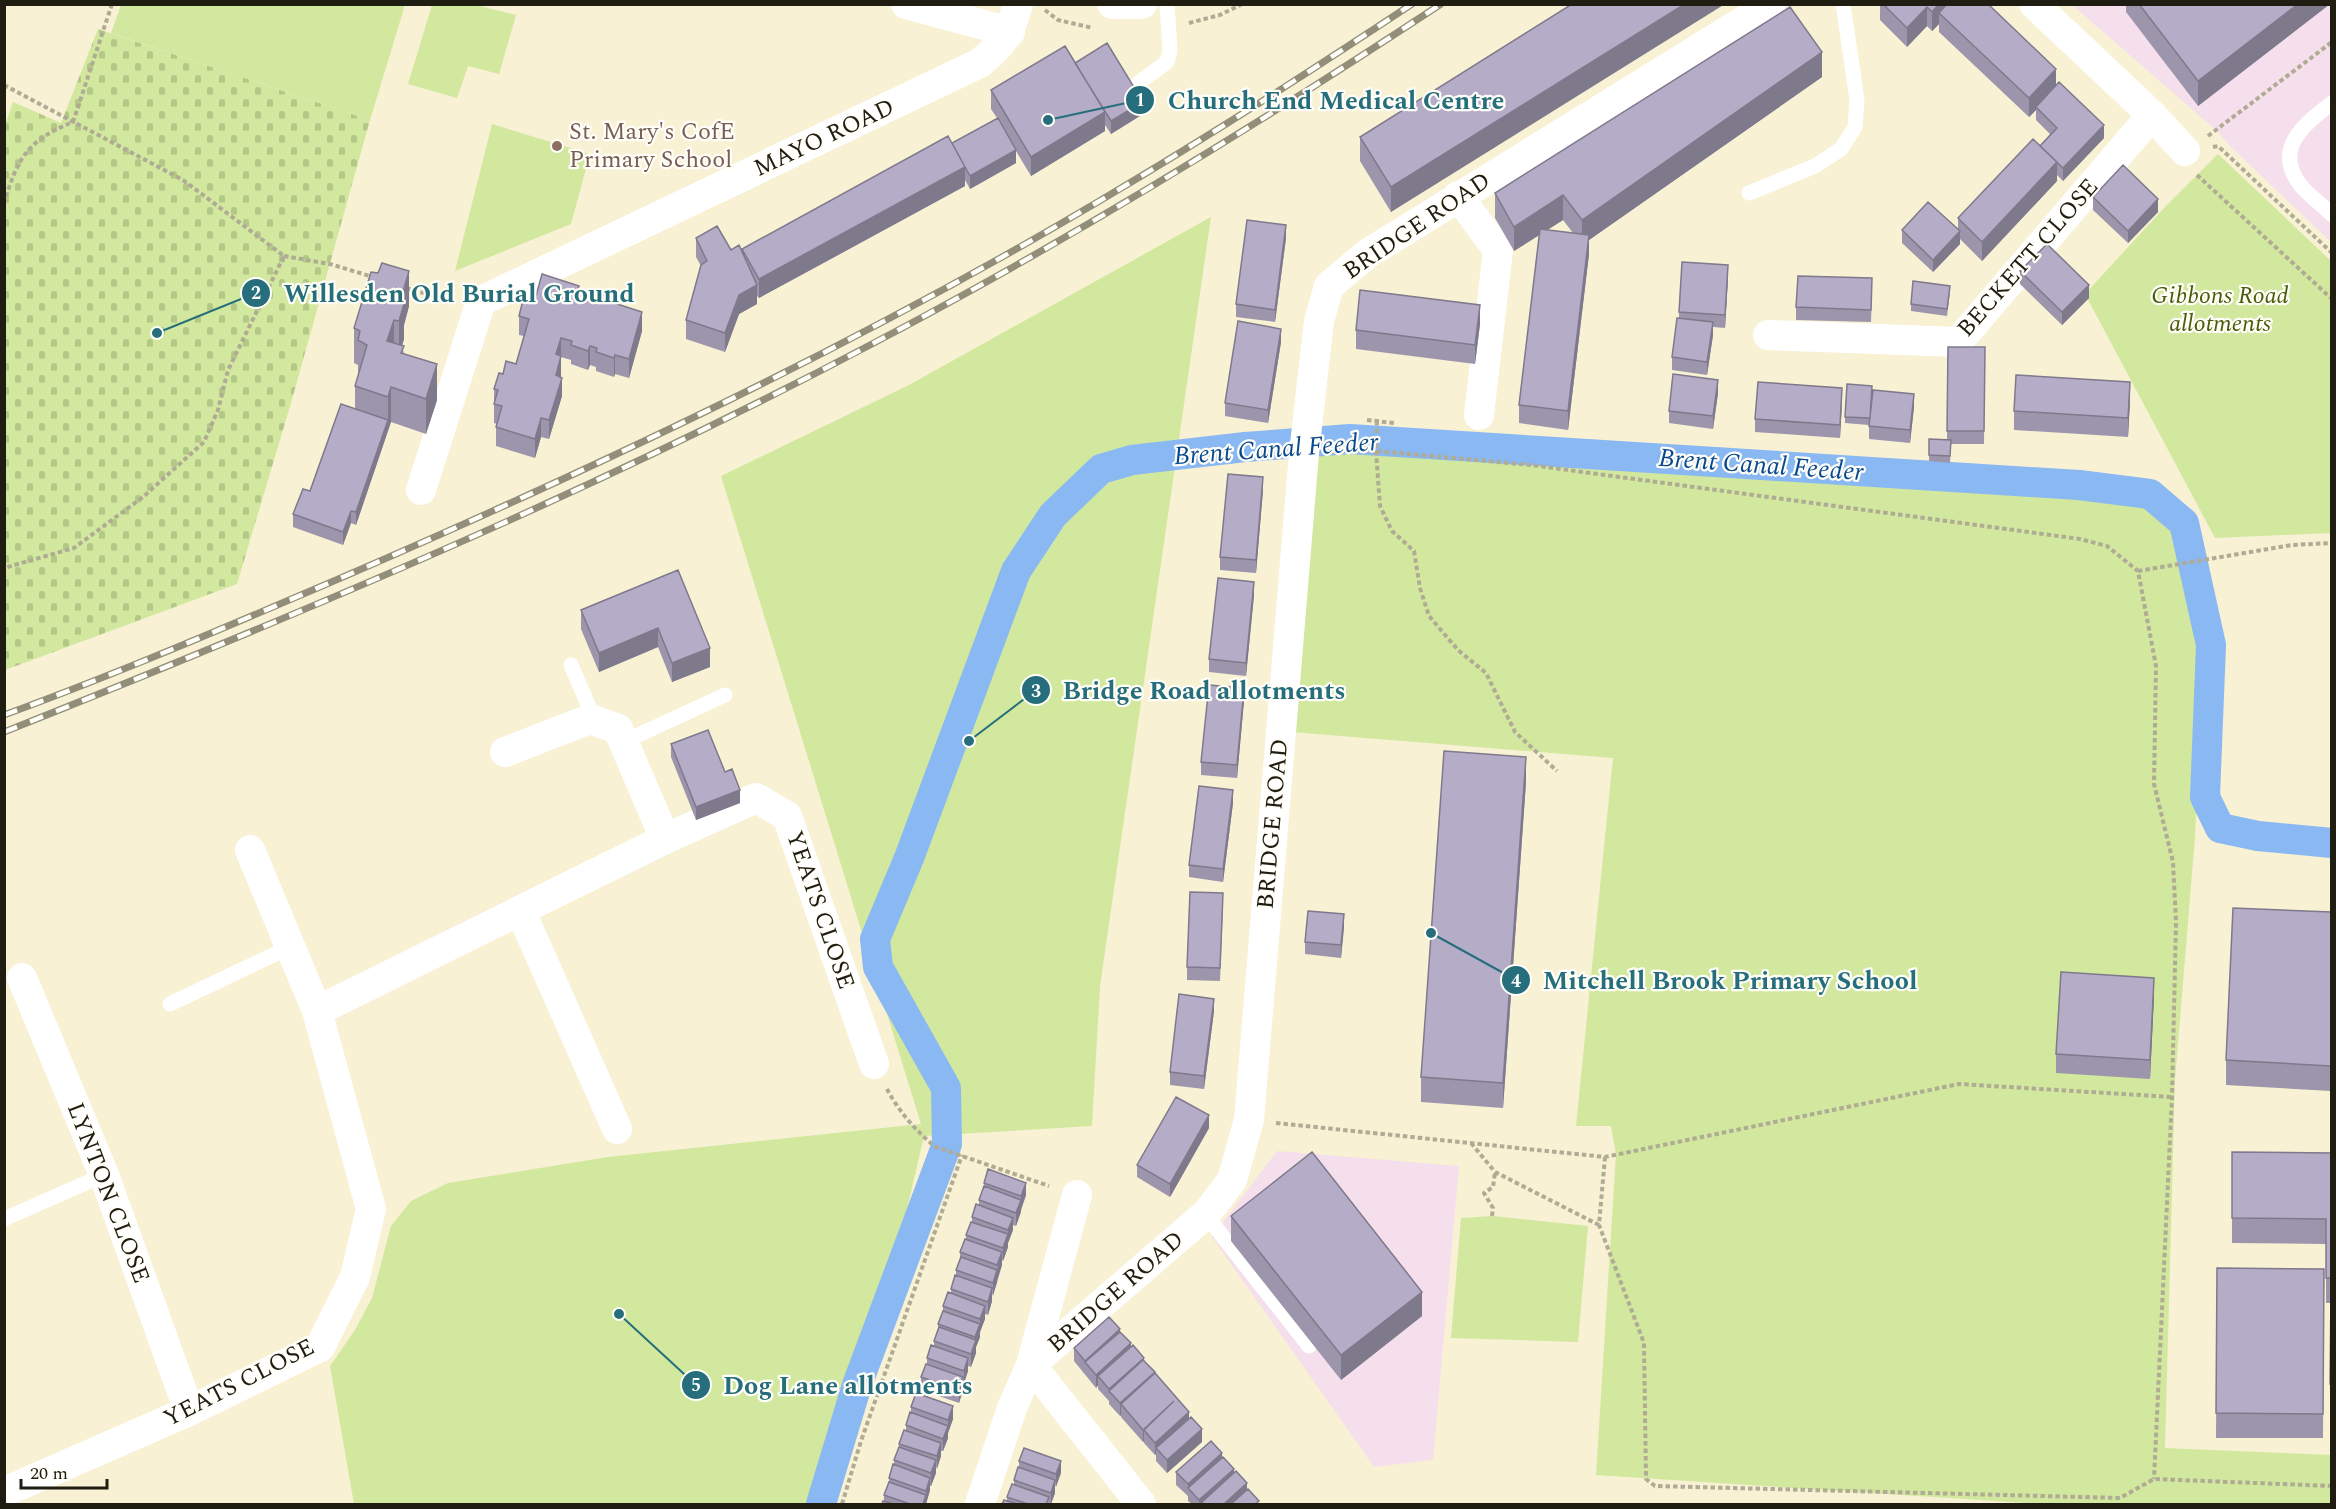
<svg xmlns="http://www.w3.org/2000/svg" width="2336" height="1509" font-family="Spectral,serif">
	<style>
		.industrial { fill: #f6dfec }
		.cemetery { fill: url(#cemetery-stones) }
		.green { fill: #d1e89e }
		.lines { fill: none; stroke-linecap: round; stroke-linejoin: round }
		.canal { stroke: #8ab8f3; stroke-width: 30 }
		.path { stroke: #b0ab94; stroke-width: 4; stroke-dasharray: 4.5 3; stroke-linecap: butt }
		.service { stroke: #fff; stroke-width: 15 }
		.minor { stroke: #fff; stroke-width: 30 }
		.rail-casing { stroke: #928e79; stroke-width: 7 }
		.rail { stroke: #fffef8; stroke-width: 4.5; stroke-dasharray: 14; stroke-linecap: butt }
		.wall { fill: #9c95ac; fill-rule: evenodd }
		.shaded-wall { fill: #7f798c }
		.building { fill: #b5adc8; stroke: #7f798c; stroke-width: 1.5 }
		.education-dot { fill: #8d6e63; stroke: #fffef8; stroke-width: 2 }
		.labels { text-anchor: middle; dominant-baseline: central; stroke-width: 4.5; stroke-linejoin: round; paint-order: stroke }
		.education-label { font-size: 24px; fill: #785e54; stroke: #fffef8; text-anchor: start }
		.street-label { font-size: 24px; fill: #1f1d12; stroke: #fffef8 }
		.park-label { font-size: 24px; font-style: italic; fill: #4a5c0a; stroke: #fffef8 }
		.water-label { font-size: 26px; font-style: italic; fill: #084a8f; stroke: #fffef8 }
		.leader { fill: none; stroke: #266e7b; stroke-width: 2 }
		.callout-dot { fill: #266e7b; stroke: #fffef8; stroke-width: 2 }
		.mark-label { font-size: 18px; text-anchor: middle; font-weight: bold; fill: #fff }
		.callout-label { font-size: 26px; text-anchor: middle; font-weight: bold; fill: #266e7b; stroke: #fffef8; stroke-width: 4.5; stroke-linejoin: round; paint-order: stroke }
	</style>
	<defs>
		<pattern id="cemetery-stones" width="16" height="16" patternUnits="userSpaceOnUse" patternTransform="scale(1.5)"><rect width="16" height="16" fill="#d1e89e"/><path d="M2 7V4a2 2 0 0 1 4 0v3zM10 15v-3a2 2 0 0 1 4 0v3z" fill="#b3c787"/></pattern>
	</defs>
	<rect width="100%" height="100%" fill="#f8f1d4"/>
	<path class="industrial" d="M2072 5H2331V242L2231 147 2217 131Z
		M1277 1151 1459 1166 1433 1460 1374 1467 1212 1237Z"/>
	<path class="cemetery" d="M98 29 370 120 291 403 237 584 5 670V125L13 102 61 123Z"/>
	<path class="green" d="M121 5V4L405 5 370 120 111 33Z
		M432 5H476L516 15 499 74 468 66 457 98 408 84Z
		M492 124 590 154 571 224 455 271Z
		M2218 154 2331 261V533L2215 538 2085 294 2164 208Z
		M1211 217 1100 986 1092 1126 924 1136 897 1252 856 1362 811 1504H354L330 1366 355 1330 372 1298 391 1226 411 1201 448 1183 608 1157 921 1124 721 476 909 385Z
		M1357 430 2156 484 2179 537 2204 647 2195 837 2175 1080 2165 1448 2331 1455V1504H2040L1596 1475 1616 1154 1611 1126H1576L1613 758 1292 732 1315 438Z
		M1492 1216 1588 1226 1578 1342 1451 1338 1461 1218Z"/>
	<g class="lines">
		<path class="canal" d="M821 1504 857 1385 947 1144 946 1088 878 967 875 939 909 858 1016 571 1053 515 1101 469 1132 460 1245 447 1350 439 2079 485 2150 494 2184 523 2211 645 2205 797 2220 828 2258 836 2332 843"/>
		<path class="path" d="M1045 10 1058 20 1093 28
			M1189 23 1220 15 1242 4
			M4 85 183 180 284 256 228 370 218 410 204 442 143 497 74 548 4 568
			M2208 136 2332 42
			M2213 147 2218 146 2332 253
			M2197 175 2332 299
			M4 204C17 158 28 140 73 122L112 4
			M284 256 330 264 373 277
			M406 288 451 301
			M1367 420 1394 423
			M1377 421 1376 451 1380 506 1392 531 1414 551 1420 588 1429 616 1458 650 1486 673 1515 732 1557 771
			M1332 452 1376 451 1531 465 2080 539 2107 546 2138 571 2156 666 2154 784 2173 862 2176 922 2172 1097 2154 1479
			M2138 571 2292 545 2332 543
			M887 1089C898 1110 917 1133 936 1147L1049 1186
			M1276 1123 1605 1157 1959 1084 2172 1097
			M1471 1143 1495 1172 1599 1225
			M1605 1157 1599 1225 1644 1343 1646 1479 1655 1486 2120 1498 2154 1479 2332 1486
			M1492 1216 1493 1208 1484 1193 1493 1187 1495 1172
			M842 1504 861 1441 962 1155"/>
		<path class="service" d="M1137 84 1167 62 1170 51 1167 4
			M2332 103C2304 124 2272 149 2301 186 2310 196 2322 205 2332 215
			M1749 193 1815 166 1841 149 1855 127 1857 100 1843 4
			M571 665 595 721
			M623 742 725 695
			M170 1004 290 947
			M1205 1214 1309 1346
			M4 1219 104 1175"/>
		<path class="minor" d="M906 4 1010 32
			M1112 4H1142
			M2034 4 2152 115 2185 151
			M1458 196 1498 250 1479 415
			M1768 335 1958 342 2152 115
			M421 490 481 301 980 63C1005 42 1009 35 1018 4
			M505 752 590 719 618 729 665 839
			M250 850 317 1011
			M521 912 617 1129
			M22 978 104 1175 189 1411
			M1031 1365 1207 1213 1232 1180 1249 1120 1304 453 1319 321 1329 286 1367 254 1771 4
			M1031 1365 1141 1504
			M4 1492 189 1411 320 1347 355 1277 371 1209 317 1011 665 839 756 798 787 816 874 1064
			M980 1504 1012 1408 1031 1365 1077 1195"/>
		<defs>
			<path id="rail" d="M4 715C119 673 231 625 343 577 600 466 854 346 1096 203 1203 140 1308 73 1412 4
				M4 732C298 615 590 493 870 345 1066 242 1256 126 1441 4"/>
		</defs>
		<use href="#rail" class="rail-casing"/>
		<use href="#rail" class="rail"/>
	</g>
	<path class="wall" d="M1572 4 1391 212 1360 161V137Z
		M1880 4H1988L2056 85 2104 138 2063 181 2057 175V181L1982 261 1960 239V244L1933 272 1902 243V230L1958 229V218L2040 146 2050 134 2036 120V110L2029 117 1939 32V24L1932 31 1927 26 1907 47 1880 20Z
		M2126 4H2330L2198 106 2126 12Z
		M1075 63 1143 114 1111 134 1105 125V131L1031 176 1016 151V163L970 189 965 180V186L759 298 757 296V304L739 314 725 352 686 339V320L701 266 696 257V238L731 250 742 252V249L952 143 997 118 991 109V90Z
		M1822 77 1589 240V254L1568 430 1519 423V405L1539 235 1514 251 1495 218V193ZM1563 220 1573 233 1547 230Z
		M2093 197 2158 212 2128 243 2093 210Z
		M1286 238 1275 322 1236 317V304Z
		M2020 271 2089 298 2062 325 2020 284Z
		M1728 278 1725 328 1713 327V335L1707 375 1672 370V357L1679 318V312Z
		M1872 291 1871 322 1796 320V307Z
		M579 292 618 305 642 331 629 378 615 374 614 377 596 371V367L590 365 588 370 571 364V360L561 357V377L562 396 549 439 541 437 535 458 496 446V427L497 424 494 423V389L503 374 516 364 524 336 519 335V316L534 303Z
		M1950 293 1947 316 1911 311V304Z
		M409 306 404 325V339L402 346 404 354 437 400 426 434 391 422 356 525 351 523 343 545 293 527V514L310 491 355 408V386L358 376V365L354 363V328Z
		M1480 324 1475 364 1356 349V330Z
		M1281 342 1268 423 1225 416V403Z
		M1948 347H1985L1984 444H1951L1950 463 1929 461V439L1947 440Z
		M1718 393 1713 429 1669 423V411Z
		M1872 397 1914 407 1910 443 1869 439V425L1845 423V417Z
		M1842 401 1840 438 1755 432V419Z
		M2130 401 2128 437 2014 430V411Z
		M1263 490 1256 573 1220 570V557Z
		M678 570 710 667 672 682 658 647 599 672 581 629V610Z
		M1254 595 1246 676 1209 672V659Z
		M1244 701 1237 778 1201 775V762Z
		M671 744 725 772 740 803 696 820 671 757Z
		M1526 782 1503 1108 1421 1102V1077Z
		M1233 803 1223 882 1189 877V865Z
		M1223 906 1220 981 1187 980V967Z
		M2331 912V1091L2226 1085V1060Z
		M1344 927 1341 958 1305 954V942Z
		M2154 997 2150 1079 2056 1073V1054Z
		M1214 1011 1204 1089 1170 1085V1072Z
		M1209 1128 1170 1197 1137 1177V1165Z
		M2232 1152 2331 1153V1403H2330L2331 1303H2326V1244L2232 1243Z
		M984 1183 1026 1195 1016 1226 1013 1225V1230L1008 1243V1247L1003 1261 1002 1260V1265L997 1278V1283L992 1296V1301L988 1315 985 1314V1319L980 1332V1337L976 1347V1353L971 1367 968 1366V1371L963 1384V1390L959 1403 921 1390V1377L927 1364V1358L934 1346V1341L938 1329V1324L943 1311V1306L951 1294V1289L956 1276V1270L960 1258V1252L966 1239V1235L972 1222V1217L979 1205V1200L984 1186Z
		M1231 1216 1422 1316 1341 1380 1231 1241Z
		M2217 1268 2324 1269 2323 1438H2216Z
		M1120 1332 1131 1347 1144 1360 1189 1418 1202 1442 1167 1473 1156 1461V1454L1155 1455 1144 1443V1441L1143 1442 1121 1417V1415L1120 1416 1109 1404V1401L1098 1389V1385L1096 1388 1074 1361V1348Z
		M911 1407 953 1419 948 1433V1432V1438L943 1451H941V1456L936 1469V1473L931 1486H930V1490L926 1504H882L884 1501V1495L889 1483V1478L894 1465V1460L899 1447V1444L906 1431V1425L911 1413Z
		M1222 1457 1234 1473 1259 1504H1192L1188 1501V1496L1176 1485V1472Z
		M1019 1461 1061 1473 1055 1487V1493L1051 1504H1002L1007 1501V1497L1014 1485V1480L1019 1467Z"/>
	<path class="shaded-wall" d="M1685 4H1725L1391 212V187Z
		M1939 4H1958L1939 13V24L1932 31V12Z
		M2298 4H2330L2198 106V81Z
		M1927 7V26L1907 47V28Z
		M1822 52V77L1589 240V254L1568 430V411L1582 245V220Z
		M2056 69V88L2036 107V110L2029 117V98Z
		M1143 102V114L1111 134V121Z
		M1105 112V131L1031 176V157Z
		M2104 125V138L2063 181V168Z
		M1016 150V163L970 189V176Z
		M2057 162V181L1982 261V242Z
		M965 167V186L759 298V279Z
		M1563 195V220L1514 251V227Z
		M2158 199V212L2128 243V231Z
		M1286 225V238L1275 322V310Z
		M1960 231V244L1933 272V260Z
		M1728 265V278L1725 328V315Z
		M409 271V306L404 325V339L399 356V321L400 302Z
		M757 285V304L739 314 725 352V333L739 295Z
		M2089 285V298L2062 325V312Z
		M1480 305V324L1475 364V345Z
		M642 312V331L629 378V359Z
		M394 320V355L387 341Z
		M1713 322V335L1707 375V362Z
		M1281 329V342L1268 423V410Z
		M561 338V375L556 394V354Z
		M590 346V365L588 370V351Z
		M615 355V374L614 377V358Z
		M437 364V400L426 434V399Z
		M562 378V396L549 439V420Z
		M1718 380V393L1713 429V416Z
		M2130 382V401L2128 437V418Z
		M391 387V422L356 525V512L388 420V397Z
		M1842 388V401L1840 438V425Z
		M1914 394V407L1910 443V430Z
		M541 418V437L535 458V439Z
		M1263 477V490L1256 573V560Z
		M351 511V523L343 545V532Z
		M1254 582V595L1246 676V663Z
		M658 628V647L599 672V653Z
		M710 648V667L672 682V663Z
		M1244 688V701L1237 778V765Z
		M1526 757V782L1503 1108V1083Z
		M740 790V803L696 820V807Z
		M1233 790V803L1223 882V869Z
		M1344 914V927L1341 958V945Z
		M2154 978V997L2150 1079V1060Z
		M1214 999V1011L1204 1089V1076Z
		M1209 1115V1128L1170 1197V1184Z
		M1026 1183V1195L1021 1209V1196Z
		M1021 1200V1212L1016 1226V1213Z
		M1013 1218V1230L1008 1243V1230Z
		M1008 1234V1247L1003 1261V1248Z
		M1002 1252V1265L993 1296V1283Z
		M992 1288V1301L988 1315V1302Z
		M1422 1292V1316L1341 1380V1355Z
		M985 1306V1319L980 1332V1319Z
		M980 1324V1337L976 1347V1353L971 1367V1354L975 1343V1337Z
		M1120 1329V1342L1085 1363V1361Z
		M1131 1343V1356L1098 1376V1385L1096 1388V1375Z
		M968 1358V1371L964 1384V1371Z
		M1144 1358V1371L1109 1391V1389Z
		M1155 1372V1385L1121 1404V1415L1120 1416V1403Z
		M963 1377V1390L959 1403V1390Z
		M1174 1401 1144 1430V1441L1143 1442V1430Z
		M953 1406V1419L948 1433V1420Z
		M1189 1412V1425L1156 1448V1454L1155 1455V1443Z
		M948 1426V1438L943 1451V1439Z
		M1202 1429V1442L1167 1473V1460Z
		M941 1443V1456L937 1469V1456Z
		M1222 1453V1466L1188 1488V1497V1484Z
		M936 1460V1473L931 1486V1473Z
		M1061 1461V1473L1056 1487V1474Z
		M1234 1469V1481L1202 1502V1504H1199V1500Z
		M930 1478V1490L926 1504H923L926 1496V1491Z
		M1055 1480V1493L1051 1504V1493Z
		M1247 1483V1496L1238 1504H1224Z"/>
	<path class="building" d="M1572 4H1685L1391 187 1360 137Z
		M1883 4H1939L1932 12 1927 7 1907 28Z
		M1947 4H1988L2056 69 2029 98 1939 13Z
		M2139 4H2298L2198 81Z
		M1790 7 1822 52 1582 220 1563 195 1514 227 1495 193Z
		M1107 43 1143 102 1111 121 1075 63Z
		M1065 46 1105 112 1031 157 991 90Z
		M2059 82 2104 125 2063 168 2040 146 2057 128 2036 107Z
		M998 118 1016 150 970 176 952 143Z
		M948 136 965 167 759 279 742 249Z
		M2033 139 2057 162 1982 242 1958 218Z
		M2123 165 2158 199 2128 231 2093 197Z
		M1928 202 1960 231 1933 260 1902 230Z
		M1247 220 1286 225 1275 310 1236 304Z
		M717 226 731 250 739 245 757 285 739 295 725 333 686 320 701 265 707 261 696 238Z
		M1540 229 1589 235 1568 411 1519 405Z
		M2047 244 2089 285 2062 312 2020 271Z
		M1682 262 1728 265 1725 315 1679 312Z
		M382 263 409 271 400 302 404 304 399 321 394 320 387 341 404 346 401 353 437 364 426 399 391 387 388 397 355 386 367 345 358 340 360 331 354 328 371 272 378 273Z
		M542 274 579 286 577 292 599 298 600 294 618 300 617 304 642 312 629 359 615 355 614 358 596 352 597 348 590 346 588 351 571 345 572 341 561 338 556 354 561 356 556 375 562 378 549 420 541 418 535 439 496 427 502 406 494 404 498 390 494 389 499 373 503 374 506 361 516 364 529 319 519 316 523 300 534 303Z
		M1798 276 1872 278 1871 310 1796 307Z
		M1913 281 1950 286 1947 309 1911 304Z
		M1360 290 1480 305 1475 345 1356 330Z
		M1677 318 1713 322 1707 362 1672 357Z
		M1238 321 1281 329 1268 410 1225 403Z
		M1948 347H1985L1984 431H1947Z
		M1673 374 1718 380 1713 416 1669 411Z
		M2016 375 2130 382 2128 418 2014 411Z
		M1758 382 1842 388 1840 425 1755 419Z
		M1847 384 1872 386 1870 418 1845 417Z
		M1873 390 1914 394 1910 430 1869 426Z
		M341 404 388 420 356 512 351 511 343 532 293 514 303 489 310 491Z
		M1929 439 1951 440 1950 456 1929 455Z
		M1228 474 1263 477 1256 560 1220 557Z
		M678 570 710 648 672 663 658 628 599 653 581 610Z
		M1218 578 1254 582 1246 663 1209 659Z
		M1209 685 1244 688 1237 765 1201 762Z
		M708 730 725 772 732 769 740 790 696 807 671 744Z
		M1444 751 1526 757 1503 1083 1421 1077Z
		M1199 786 1233 790 1223 869 1189 865Z
		M1190 892 1223 893 1220 968 1187 967Z
		M2233 908 2331 912V1066L2226 1060Z
		M1308 911 1344 914 1341 945 1305 942Z
		M2061 972 2154 978 2150 1060 2056 1054Z
		M1179 994 1214 999 1204 1076 1170 1072Z
		M1176 1097 1209 1115 1170 1184 1137 1165Z
		M1312 1152 1422 1292 1341 1355 1231 1216Z
		M2232 1152 2331 1153V1278H2326V1219L2232 1218Z
		M988 1169 1026 1183 1021 1196 984 1183Z
		M984 1186 1021 1200 1016 1213 979 1200Z
		M976 1204 1013 1218 1008 1230 972 1217Z
		M971 1222 1008 1234 1003 1248 966 1235Z
		M965 1239 1002 1252 997 1265 960 1252Z
		M961 1257 997 1270 993 1283 956 1270Z
		M2217 1268 2324 1269 2323 1414 2216 1413Z
		M955 1275 992 1288 988 1302 951 1289Z
		M2331 1291V1384H2330Z
		M948 1292 985 1306 980 1319 943 1306Z
		M943 1311 980 1324 975 1337 938 1324Z
		M1109 1317 1120 1329 1085 1361 1074 1348Z
		M939 1327 976 1340 971 1354 934 1341Z
		M1120 1332 1131 1343 1096 1375 1085 1362Z
		M931 1345 968 1358 964 1371 927 1358Z
		M1133 1345 1144 1358 1109 1389 1098 1376Z
		M1143 1360 1155 1372 1120 1403 1109 1391Z
		M926 1364 963 1377 959 1390 921 1377Z
		M1155 1373 1189 1412 1155 1443 1144 1430 1174 1401 1143 1430 1121 1404Z
		M916 1393 953 1406 948 1420 911 1407Z
		M910 1412 948 1426 943 1439 906 1425Z
		M1191 1417 1202 1429 1167 1460 1156 1448Z
		M904 1430 941 1443 937 1456 899 1444Z
		M1211 1441 1222 1453 1188 1484 1176 1472Z
		M899 1447 936 1460 931 1473 894 1460Z
		M1024 1448 1061 1461 1056 1474 1019 1461Z
		M1223 1457 1234 1469 1199 1500 1188 1488Z
		M893 1464 930 1478 926 1491 889 1478Z
		M1018 1467 1055 1480 1051 1493 1014 1480Z
		M1236 1471 1247 1483 1224 1504H1203L1202 1502Z
		M889 1482 926 1495 923 1504H910L884 1495Z
		M1012 1484 1049 1497 1046 1504H1028L1007 1497Z
		M1248 1489 1259 1501 1255 1504H1231Z
		M1004 1500 1017 1504H1002Z
		M883 1501 894 1504H882Z"/>
	<circle class="education-dot" cx="557" cy="146" r="6"/>
	<g class="labels">
		<g class="education-label">
			<text x="569" y="132">St. Mary's CofE<tspan x="569" dy="28">Primary School</tspan></text>
		</g>
		<g class="street-label">
			<text transform="translate(824 138) rotate(-25)">MAYO ROAD</text>
			<text transform="translate(1417 226) rotate(-34)">BRIDGE ROAD</text>
			<text transform="translate(2028 258) rotate(-49)">BECKETT CLOSE</text>
			<text transform="translate(1273 824) rotate(-85)">BRIDGE ROAD</text>
			<text transform="translate(820 910) rotate(71)">YEATS CLOSE</text>
			<text transform="translate(108 1193) rotate(69)">LYNTON CLOSE</text>
			<text transform="translate(1116 1292) rotate(-41)">BRIDGE ROAD</text>
			<text transform="translate(239 1383) rotate(-27)">YEATS CLOSE</text>
		</g>
		<g class="park-label">
			<text x="2220" y="296">Gibbons Road<tspan x="2220" dy="28">allotments</tspan></text>
		</g>
		<g class="water-label">
			<text transform="translate(1276 449) rotate(-4)">Brent Canal Feeder</text>
			<text transform="translate(1761 465) rotate(4)">Brent Canal Feeder</text>
		</g>
	</g>
	<path class="leader" d="M1048 120L1140 100M157 333L256 293M969 741L1036 690M1431 933L1516 980M619 1314L696 1385"/>
	<g class="callout-dot">
		<circle cx="1048" cy="120" r="6"/>
		<circle cx="157" cy="333" r="6"/>
		<circle cx="969" cy="741" r="6"/>
		<circle cx="1431" cy="933" r="6"/>
		<circle cx="619" cy="1314" r="6"/>
		<circle cx="1140" cy="100" r="15"/>
		<circle cx="256" cy="293" r="15"/>
		<circle cx="1036" cy="690" r="15"/>
		<circle cx="1516" cy="980" r="15"/>
		<circle cx="696" cy="1385" r="15"/>
	</g>
	<g class="mark-label">
		<text x="1140" y="106">1</text>
		<text x="256" y="299">2</text>
		<text x="1036" y="697">3</text>
		<text x="1516" y="987">4</text>
		<text x="696" y="1391">5</text>
	</g>
	<g class="callout-label">
		<text x="1336" y="109">Church End Medical Centre</text>
		<text x="459" y="302">Willesden Old Burial Ground</text>
		<text x="1204" y="699">Bridge Road allotments</text>
		<text x="1730" y="989">Mitchell Brook Primary School</text>
		<text x="848" y="1394">Dog Lane allotments</text>
	</g>
	<rect width="2336" height="1509" fill="none" stroke="#1f1d12" stroke-width="12"/>
	<path d="M21 1479v9h86v-9" fill="none" stroke="#1f1d12" stroke-width="3"/>
	<text x="30" y="1479" font-size="18" fill="#1f1d12" stroke="#fffef8" stroke-width="4.5" paint-order="stroke">20 m</text>
</svg>
